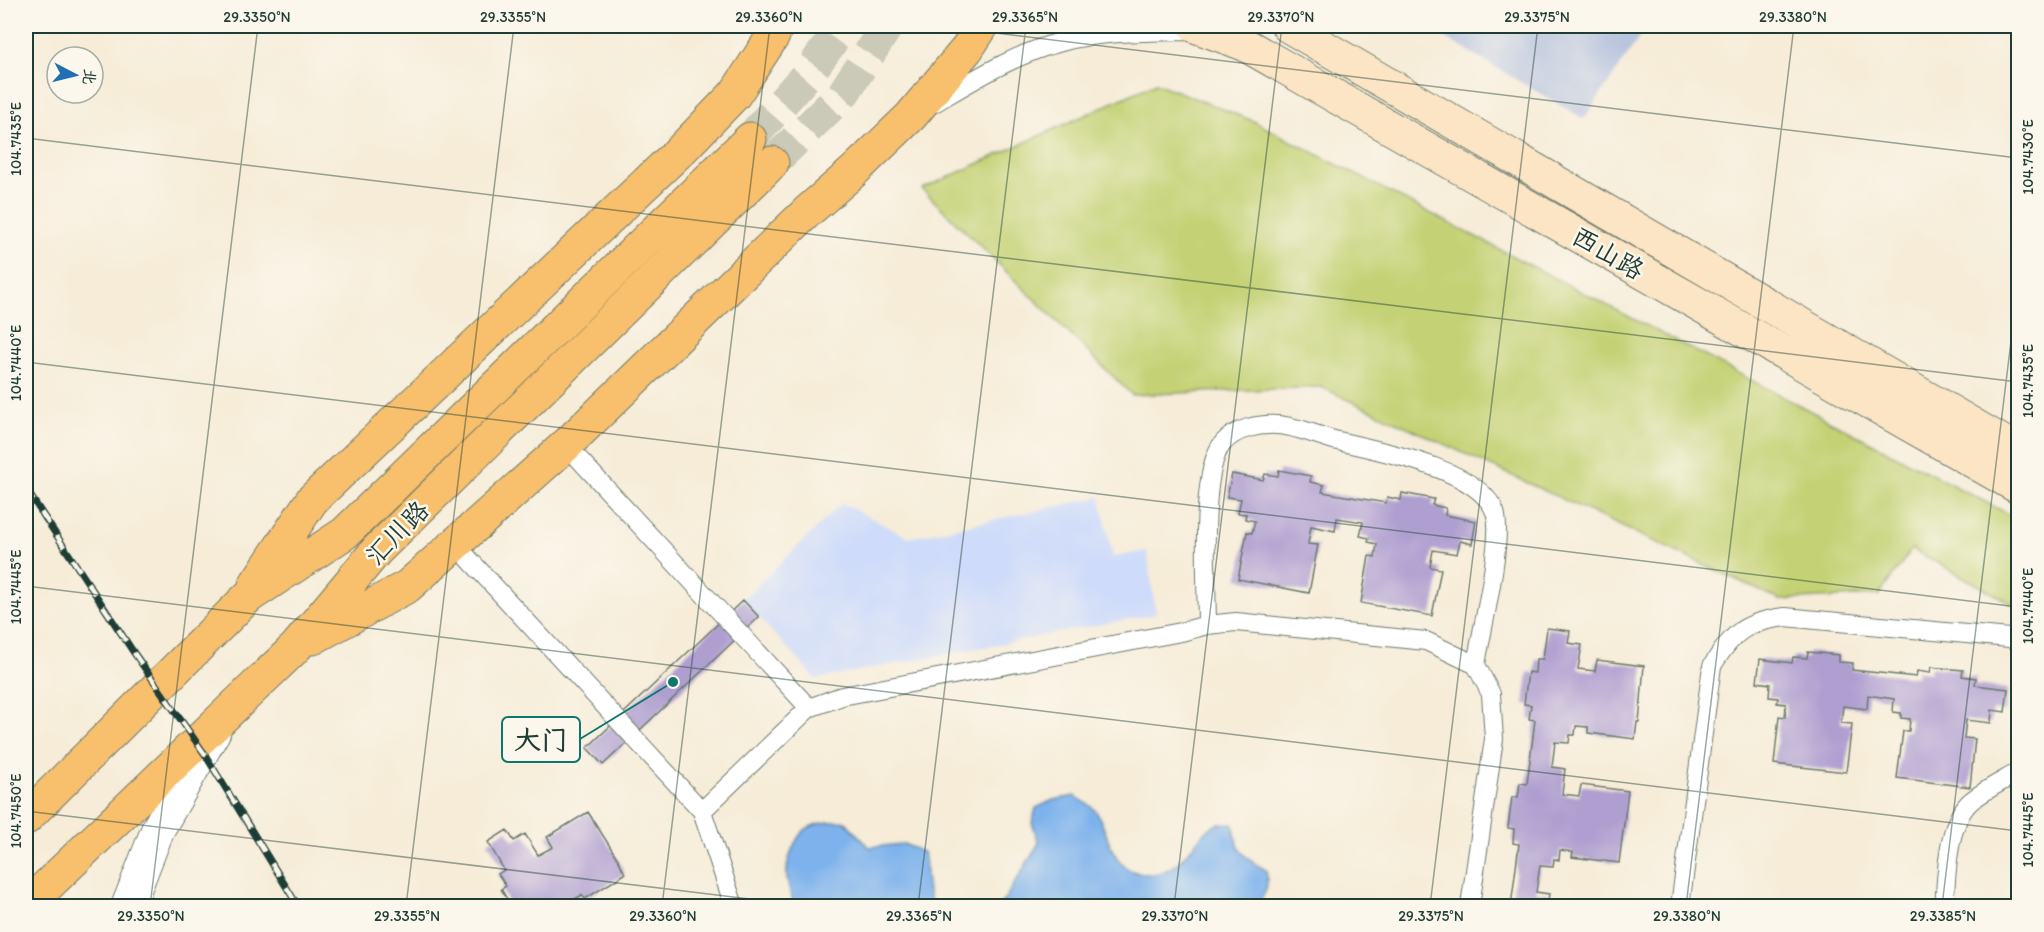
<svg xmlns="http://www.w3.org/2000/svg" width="2044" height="932" font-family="Itim,'LXGW WenKai TC',sans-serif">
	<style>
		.built { fill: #cedbfa }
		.industrial { fill: #b9c5de }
		.green { fill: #c4d274; stroke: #728854; stroke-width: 1.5 }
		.water { fill: #7eb2ec; stroke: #4e7890; stroke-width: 1.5 }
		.building { fill: #af9fd0 }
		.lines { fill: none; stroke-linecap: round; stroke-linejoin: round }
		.primary-tunnel { stroke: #cbc9b7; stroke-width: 33; stroke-dasharray: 33 16; stroke-linecap: butt }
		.service-casing { stroke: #6a7a6d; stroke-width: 20 }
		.minor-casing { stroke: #6a7a6d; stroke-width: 35 }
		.secondary-casing { stroke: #6a7a6d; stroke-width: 35 }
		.primary-casing { stroke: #6a7a6d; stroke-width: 35 }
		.service { stroke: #fff; stroke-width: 18 }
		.minor { stroke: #fff; stroke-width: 33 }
		.secondary { stroke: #fce5c4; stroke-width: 33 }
		.primary { stroke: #f8bf6c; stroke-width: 33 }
		.rail-casing { stroke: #1f3d34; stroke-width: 7 }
		.rail { stroke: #fbf7ec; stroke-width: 4.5; stroke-dasharray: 14; stroke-linecap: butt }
		.ticks { fill: none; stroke: #1f3d34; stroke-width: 1.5; stroke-opacity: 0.45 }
		.labels { text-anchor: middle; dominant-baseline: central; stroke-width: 5; stroke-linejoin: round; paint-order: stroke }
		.street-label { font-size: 26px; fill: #1f3d34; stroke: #fbf7ec }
		.leader { fill: none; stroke: #0f766e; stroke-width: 2 }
		.callout-dot { fill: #0f766e; stroke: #fbf7ec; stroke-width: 2 }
		.callout { fill: #fbf7ec; stroke: #0f766e; stroke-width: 2 }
		.callout-label { font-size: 27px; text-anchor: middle; font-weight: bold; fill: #1f3d34 }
		.neatline { fill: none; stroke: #1f3d34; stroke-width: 2 }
		.ticks-label { font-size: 15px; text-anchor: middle; fill: #1f3d34 }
	</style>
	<rect width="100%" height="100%" fill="#fbf7ec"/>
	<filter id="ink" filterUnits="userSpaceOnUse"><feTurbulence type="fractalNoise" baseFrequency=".0167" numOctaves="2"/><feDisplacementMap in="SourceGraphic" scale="12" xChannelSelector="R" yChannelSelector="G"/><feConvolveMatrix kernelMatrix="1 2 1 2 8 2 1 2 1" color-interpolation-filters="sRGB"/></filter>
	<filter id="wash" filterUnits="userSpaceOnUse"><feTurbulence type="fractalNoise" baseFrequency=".008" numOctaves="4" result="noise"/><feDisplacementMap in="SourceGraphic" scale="24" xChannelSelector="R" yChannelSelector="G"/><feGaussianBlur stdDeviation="1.35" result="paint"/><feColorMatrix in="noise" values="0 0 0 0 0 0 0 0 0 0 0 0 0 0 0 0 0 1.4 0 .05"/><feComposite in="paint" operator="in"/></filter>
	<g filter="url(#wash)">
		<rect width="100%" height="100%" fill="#f6ecd8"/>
		<path class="built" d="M1100 497 1113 557 1147 551 1156 614 816 679 743 600 842 503 909 538Z"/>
		<path class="industrial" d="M1425 26H1647L1584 119Z"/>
		<path class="green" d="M1156 83 1253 121 2018 519V607L1912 549 1879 595 1780 600 1321 387 1132 395 922 189Z"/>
		<path class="water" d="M1075 796C1082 801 1094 806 1097 813 1111 838 1111 875 1150 874 1185 874 1196 829 1219 824 1224 823 1229 824 1233 824 1238 852 1242 857 1266 870 1269 887 1266 894 1256 906H998L1005 899 1039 843 1032 823 1036 808 1053 800Z
			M845 821 869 847 904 844 923 852C928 872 924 888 933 906H795C791 895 786 882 787 869 788 857 797 833 808 828 820 821 832 822 845 821Z"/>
		<g id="blocks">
			<path class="building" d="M1279 470 1311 476 1310 482 1324 485 1322 492 1386 503 1387 497 1401 500 1402 493 1434 499 1432 505 1446 508 1445 515 1476 521 1472 544 1460 541 1457 554 1433 550 1430 567 1441 569 1432 616 1361 603 1369 556 1375 557 1377 544 1368 542 1369 538 1360 536 1363 522 1337 518 1335 531 1311 526 1308 544 1318 545 1309 593 1238 579 1247 532 1252 533 1255 521 1245 519 1246 514 1238 513 1241 499 1227 497 1232 474 1263 480 1265 474 1278 476Z
				M743 600 759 617 603 765 587 748Z
				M1547 628 1570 631 1568 643 1582 645 1578 669 1595 671 1597 660 1644 666 1639 722H1637L1635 739 1588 733V727L1576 726 1575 735H1570L1569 743 1555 742 1552 767 1565 769 1562 794 1579 796 1581 785 1628 791 1619 863 1572 857 1573 852 1560 850 1559 860 1554 859 1553 867 1540 866 1536 892 1549 894 1547 906H1511L1519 844 1513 843 1514 829 1508 828 1512 797H1518L1520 783 1527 784 1535 720 1529 719 1531 705 1524 704 1528 672 1535 673 1536 659H1543Z
				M1808 652 1839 655V662L1853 663 1852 670 1916 677 1917 671 1930 673 1931 667 1963 670 1962 676 1976 678 1975 685 2008 689 2005 712 1992 710 1991 723 1966 720 1964 738 1975 739 1970 787 1897 778 1903 731H1909L1910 719 1901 718V713L1893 712 1894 699 1868 695 1867 709 1843 706 1841 723 1852 724 1846 772 1774 764 1779 716 1785 717 1786 704 1777 703 1778 698 1769 697 1770 684 1757 682 1760 659 1792 663 1793 657 1807 658Z
				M588 812 618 859 625 874 585 899 582 895 571 901 574 906H511L501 889 506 886 498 874 504 870 488 842 507 830 514 841 525 834 538 855 553 847 547 837Z
				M2017 867 2018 906H2012Z"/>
		</g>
	</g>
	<g filter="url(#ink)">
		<use href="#blocks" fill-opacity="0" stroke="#6a7a6d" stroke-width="1.5"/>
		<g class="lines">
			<path class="primary-tunnel" d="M750 139 811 70 843 26
				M772 163 843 94 887 26"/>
			<defs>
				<path id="service" d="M934 103C975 79 1015 54 1061 42 1105 30 1158 32 1203 31
					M566 445 809 708
					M456 545 702 811 734 906
					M1207 625C1207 587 1199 469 1223 443 1236 428 1259 424 1277 425 1296 426 1316 435 1334 440 1375 450 1479 468 1495 512 1504 538 1481 633 1476 665
					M702 811 809 708 842 696 1181 632 1207 625 1236 622 1426 641 1476 665 1491 694 1494 739 1470 906
					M1680 906 1712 666C1733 632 1745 622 1785 617L2009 638 2018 641
					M1944 906C1947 876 1946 823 1971 801 1985 790 2003 781 2018 772"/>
				<path id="minor" d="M128 906 158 829 214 731"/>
				<path id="secondary" d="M1195 26 1244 44 2018 487
					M1288 26 2018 451"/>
				<path id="primary" d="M255 585 312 500 681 150 735 94 773 36 776 26
					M313 638 408 586 566 445 807 212 853 172 911 116 967 49 982 26
					M26 818 248 597 345 533 750 139
					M26 906 295 648 377 550 772 163"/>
			</defs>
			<use href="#service" class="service-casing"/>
			<use href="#minor" class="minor-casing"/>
			<use href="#secondary" class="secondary-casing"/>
			<use href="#primary" class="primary-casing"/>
			<use href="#service" class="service"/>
			<use href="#minor" class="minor"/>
			<use href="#secondary" class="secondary"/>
			<use href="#primary" class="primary"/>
			<defs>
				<path id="rail" d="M26 489 134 653 204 753 298 906"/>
			</defs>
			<use href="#rail" class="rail-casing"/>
			<use href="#rail" class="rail"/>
		</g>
	</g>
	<path class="ticks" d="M939 26 2018 158M26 138 2018 382M26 362 2018 607M26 586 2018 831M26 811 807 906M150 906 258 26M406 906 514 26M662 906 770 26M918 906 1026 26M1174 906 1282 26M1430 906 1538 26M1686 906 1794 26M1942 906 2018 284"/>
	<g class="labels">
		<g class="street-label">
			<text transform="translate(1608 253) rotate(30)">西山路</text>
			<text transform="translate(397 533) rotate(-46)">汇川路</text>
		</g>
	</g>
	<path class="leader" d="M673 682L580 739"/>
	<circle class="callout-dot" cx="673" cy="682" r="6"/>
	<rect class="callout" x="502" y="717" width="78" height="45" rx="6"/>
	<g class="callout-label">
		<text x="541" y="749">大门</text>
	</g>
	<rect width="2044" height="932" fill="none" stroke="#fbf7ec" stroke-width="66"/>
	<g transform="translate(75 75) rotate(97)"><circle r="28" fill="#fbf7ec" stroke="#a3ada2" stroke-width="1.5"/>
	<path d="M0-4.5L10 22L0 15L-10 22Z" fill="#1f6fb2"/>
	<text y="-9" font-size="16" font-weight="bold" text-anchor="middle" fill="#1f3d34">北</text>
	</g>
	<rect x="33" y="33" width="1978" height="866" class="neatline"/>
	<g class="ticks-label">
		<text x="257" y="22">29.3350°N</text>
		<text x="513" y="22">29.3355°N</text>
		<text x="769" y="22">29.3360°N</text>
		<text x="1025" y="22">29.3365°N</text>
		<text x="1281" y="22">29.3370°N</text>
		<text x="1537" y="22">29.3375°N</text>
		<text x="1793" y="22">29.3380°N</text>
		<text transform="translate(16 139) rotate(-90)" y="5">104.7435°E</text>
		<text transform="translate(2028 157) rotate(-90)" y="5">104.7430°E</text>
		<text transform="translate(16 363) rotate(-90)" y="5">104.7440°E</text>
		<text transform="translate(2028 381) rotate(-90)" y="5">104.7435°E</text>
		<text transform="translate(16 587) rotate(-90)" y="5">104.7445°E</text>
		<text transform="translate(2028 606) rotate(-90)" y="5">104.7440°E</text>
		<text transform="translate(16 811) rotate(-90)" y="5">104.7450°E</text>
		<text transform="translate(2028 830) rotate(-90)" y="5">104.7445°E</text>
		<text x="151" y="921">29.3350°N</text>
		<text x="407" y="921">29.3355°N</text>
		<text x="663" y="921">29.3360°N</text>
		<text x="919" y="921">29.3365°N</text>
		<text x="1175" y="921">29.3370°N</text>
		<text x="1431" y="921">29.3375°N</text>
		<text x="1687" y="921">29.3380°N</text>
		<text x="1943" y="921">29.3385°N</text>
	</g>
</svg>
